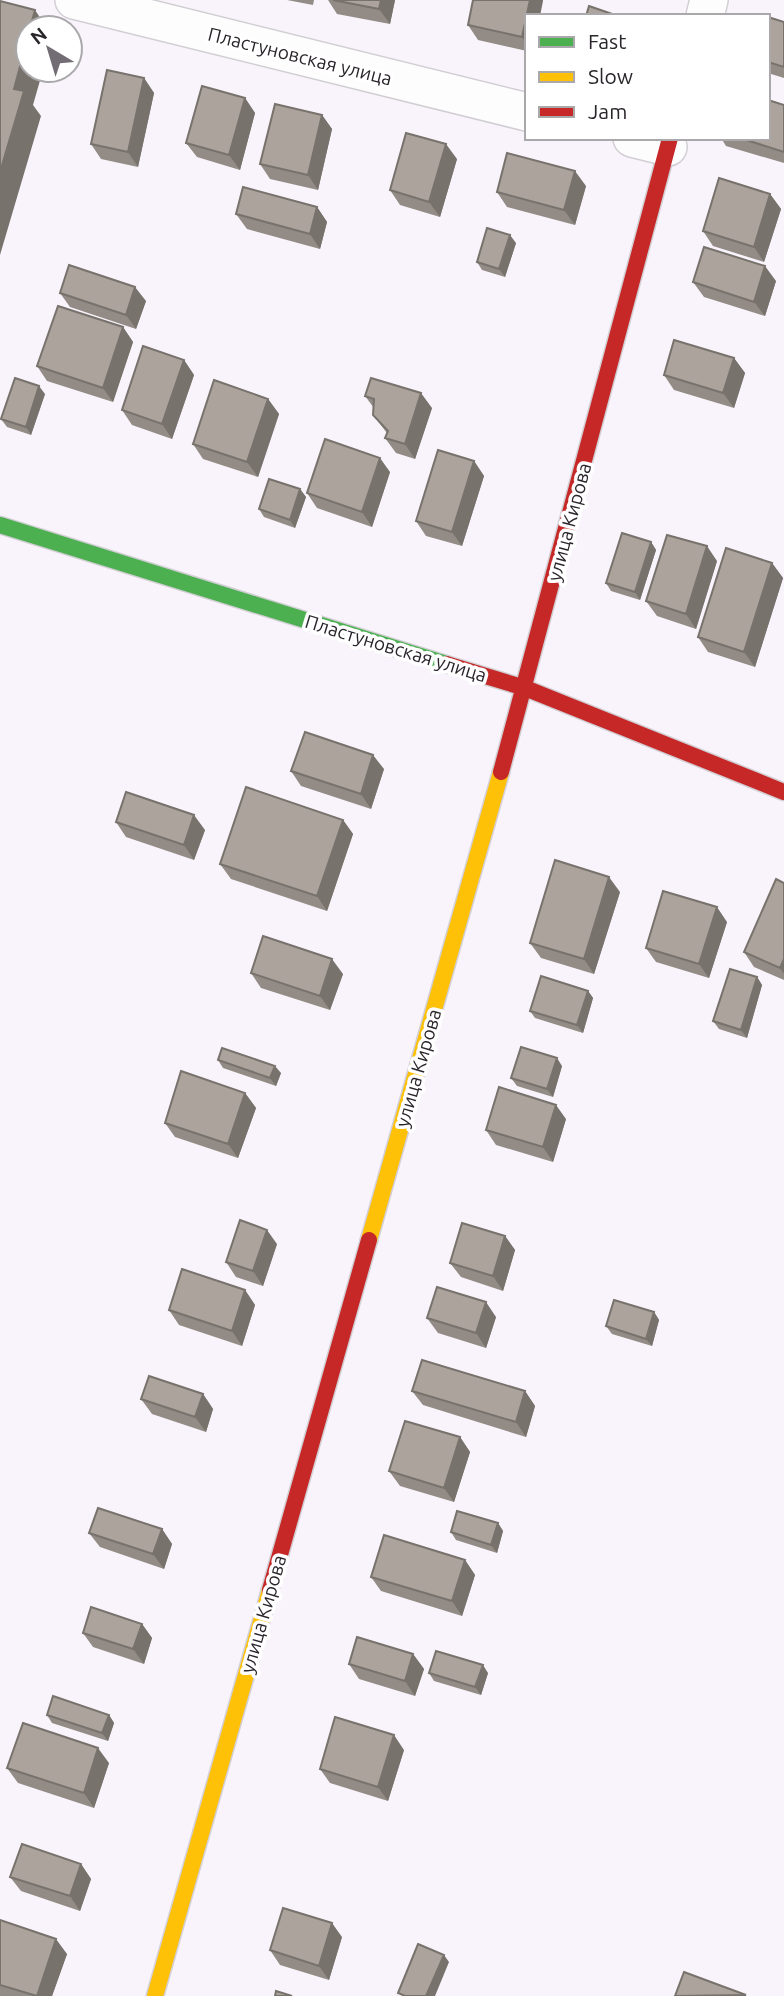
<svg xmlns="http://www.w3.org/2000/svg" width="784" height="1996" font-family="Ubuntu,sans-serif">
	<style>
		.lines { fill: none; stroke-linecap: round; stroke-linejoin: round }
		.street-casing { stroke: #d2cfd4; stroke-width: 40 }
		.fast-casing { stroke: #d2cfd4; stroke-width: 19 }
		.slow-casing { stroke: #d2cfd4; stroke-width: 19 }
		.jam-casing { stroke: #d2cfd4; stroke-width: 19 }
		.street { stroke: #fefdfe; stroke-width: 37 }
		.fast { stroke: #4caf50; stroke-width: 16 }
		.slow { stroke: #ffc107; stroke-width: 16 }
		.jam { stroke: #c62828; stroke-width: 16 }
		.wall { fill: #938c86 }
		.shaded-wall { fill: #78726d }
		.building { fill: #aba39c; stroke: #78726d; stroke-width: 2 }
		.labels { text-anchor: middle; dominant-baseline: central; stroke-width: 7; stroke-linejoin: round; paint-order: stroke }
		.street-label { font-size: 19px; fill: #2a252b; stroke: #fff }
	</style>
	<rect width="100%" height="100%" fill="#f9f4fb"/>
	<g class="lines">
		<defs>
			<path id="street" d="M74 0 527 112
				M705 16 709 0
				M632 138 668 147"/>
			<path id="fast" d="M0 525 446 664"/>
			<path id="slow" d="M369 1240 501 772
				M155 1996 270 1590"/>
			<path id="jam" d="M446 664 525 688 784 792
				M501 772 670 138
				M270 1590 369 1240"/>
		</defs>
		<use href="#street" class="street-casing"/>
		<use href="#fast" class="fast-casing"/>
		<use href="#slow" class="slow-casing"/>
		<use href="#jam" class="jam-casing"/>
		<use href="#street" class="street"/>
		<use href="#fast" class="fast"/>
		<use href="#slow" class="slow"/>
		<use href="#jam" class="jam"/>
	</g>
	<path class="wall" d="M287 0H314L313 5Z
		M328 0H395L390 24 337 14Z
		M473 0H543V1L527 16V51L478 40 468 25Z
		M768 17 784 22V78L768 73Z
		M144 78 154 93 138 167 101 159 91 144Z
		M245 98 255 113 240 170 197 157 186 143Z
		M784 105V163L726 146 721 138H768Z
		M322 115 332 129 318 190 270 179 260 164Z
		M457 159 440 217 400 205 390 190Z
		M586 186 575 225 507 207 497 192Z
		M770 194 781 209 764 262 713 246 703 231Z
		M317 207 327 222 320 249 247 229 236 214Z
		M516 243 505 277 482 270 477 262Z
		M776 281 765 316 704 297 693 282Z
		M60 293 146 301 136 329 70 307Z
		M123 327 133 342 113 402 47 381 37 366Z
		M734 358 745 373 734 408 674 390 664 375Z
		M184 360 194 375 172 439 132 425 122 410Z
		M45 394 31 435 7 427 1 419Z
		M365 396 432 408 415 459 396 453 385 438 387 433 373 415 374 408Z
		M268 399 279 414 258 477 203 459 193 444Z
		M474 461 484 476 462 546 426 536 416 521Z
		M390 472 372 527 317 508 307 493Z
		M300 489 306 497 295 528 264 517 259 509Z
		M651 542 656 550 640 600 611 591 606 583Z
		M717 561 696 629 657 616 646 601Z
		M772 563 783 578 755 667 708 652 698 637Z
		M384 769 371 809 301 786 291 771Z
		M343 820 353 834 327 911 231 879 220 864Z
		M116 822 205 830 194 860 126 837Z
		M784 883V980L754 967 744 952Z
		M620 892 594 974 541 958 530 943Z
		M727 922 709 978 656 962 646 948Z
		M251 973 343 974 330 1010 261 988Z
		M757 977 762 985 747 1038 719 1029 713 1021Z
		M588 991 593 998 583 1033 535 1018 530 1011Z
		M218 1060 281 1073 276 1086 223 1068Z
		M562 1066 553 1097 517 1086 511 1078Z
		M245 1093 256 1108 238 1158 175 1137 165 1123Z
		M566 1119 553 1162 496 1145 486 1130Z
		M505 1236 515 1250 503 1291 461 1277 450 1263Z
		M277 1244 263 1286 236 1277 226 1262Z
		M245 1290 255 1305 242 1346 179 1325 169 1310Z
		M654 1312 659 1320 652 1346 612 1334 606 1326Z
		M496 1317 486 1348 438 1333 427 1318Z
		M412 1391H525L535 1406 526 1437 423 1405Z
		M203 1394 213 1409 206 1432 152 1414 141 1399Z
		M460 1437 470 1452 454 1502 400 1486 389 1471Z
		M498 1523 503 1531 497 1553 456 1540 451 1532Z
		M162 1529 172 1544 164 1569 100 1547 89 1533Z
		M465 1560 475 1575 462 1616 381 1591 371 1577Z
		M142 1624 152 1638 144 1664 93 1647 83 1633Z
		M413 1654 424 1669 415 1696 359 1679 349 1664Z
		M429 1673H488L481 1695 434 1681Z
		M47 1715H109L114 1723 108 1741 52 1723Z
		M404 1750 388 1801 330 1783 320 1769Z
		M109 1763 94 1808 18 1783 7 1768Z
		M81 1864 91 1879 80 1911 21 1891 10 1877Z
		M0 1920 67 1954 52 1996H0Z
		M342 1937 329 1980 280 1965 270 1950Z"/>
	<path class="shaded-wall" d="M381 0H395L390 24 379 9Z
		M530 0H543V1L540 16H527V44L522 37Z
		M35 10 47 28H30Z
		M28 37V70H43L33 105 41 116 0 255V172L14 89Z
		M144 78 154 93 138 167 128 152Z
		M245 98 255 113 240 170 229 155Z
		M322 115 332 129 318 190 308 175Z
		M446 144 457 159 440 217 429 202Z
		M575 171 586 186 575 225 564 210Z
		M770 194 781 209 764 262 754 247Z
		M317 207 327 222 320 249 310 234Z
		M510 235 516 243 505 277 499 269Z
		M765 266 776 281 765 316 754 302Z
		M135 287 146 301 136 329 126 315Z
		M123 327 133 342 113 402 103 388Z
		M734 358 745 373 734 408 723 393Z
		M184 360 194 375 172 439 162 424Z
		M39 386 45 394 31 435 26 427Z
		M421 393 432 408 415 459 405 444Z
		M268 399 279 414 258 477 247 462Z
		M380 458 390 472 372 527 362 512Z
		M474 461 484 476 462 546 452 532Z
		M300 489 306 497 295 528 290 520Z
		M651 542 656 550 640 600 635 592Z
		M707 546 717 561 696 629 686 614Z
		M772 563 783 578 755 667 744 652Z
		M373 755 384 769 371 809 361 794Z
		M194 815 205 830 194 860 184 845Z
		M343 820 353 834 327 911 317 896Z
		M609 877 620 892 594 974 584 959Z
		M717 907 727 922 709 978 699 964Z
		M332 959 343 974 330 1010 320 996Z
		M784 959V974L780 968Z
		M757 977 762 985 747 1038 741 1030Z
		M588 991 593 998 583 1033 577 1025Z
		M557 1058 562 1066 553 1097 547 1089Z
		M275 1066 281 1073 276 1086 270 1078Z
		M245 1093 256 1108 238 1158 228 1144Z
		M556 1105 566 1119 553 1162 543 1147Z
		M267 1230 277 1244 263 1286 253 1271Z
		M505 1236 515 1250 503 1291 493 1276Z
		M245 1290 255 1305 242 1346 232 1331Z
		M486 1302 496 1317 486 1348 476 1333Z
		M654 1312 659 1320 652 1346 646 1339Z
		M525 1391 535 1406 526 1437 516 1422Z
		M203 1394 213 1409 206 1432 195 1417Z
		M460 1437 470 1452 454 1502 444 1488Z
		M498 1523 503 1531 497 1553 491 1545Z
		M162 1529 172 1544 164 1569 153 1554Z
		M465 1560 475 1575 462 1616 452 1601Z
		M142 1624 152 1638 144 1664 133 1649Z
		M413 1654 424 1669 415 1696 405 1681Z
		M483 1665 488 1673 481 1695 475 1687Z
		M109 1715 114 1723 108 1741 102 1733Z
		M394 1735 404 1750 388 1801 378 1787Z
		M98 1748 109 1763 94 1808 84 1793Z
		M81 1864 91 1879 80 1911 70 1896Z
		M332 1923 342 1937 329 1980 319 1966Z
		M56 1939 67 1954 52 1996H37Z
		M444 1955 449 1962 435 1996H426Z"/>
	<path class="building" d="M333 0H381L379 9Z
		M473 0H530L522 37 468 25Z
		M0 1 35 10 30 28H28V37L14 89 24 91 0 172Z
		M589 6 618 16H586Z
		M768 17 784 22V67L768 62Z
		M107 70 144 78 128 152 91 144Z
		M202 86 245 98 229 155 186 143Z
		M768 100 784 105V152L740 138H768Z
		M275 104 322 115 308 175 260 164Z
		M406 133 446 144 429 202 390 190Z
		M507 153 575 171 564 210 497 192Z
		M719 178 770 194 754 247 703 231Z
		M243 187 317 207 310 234 236 214Z
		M487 228 510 235 499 269 477 262Z
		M704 247 765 266 754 302 693 282Z
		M69 265 135 287 126 315 60 293Z
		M58 306 123 327 103 388 37 366Z
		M674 340 734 358 723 393 664 375Z
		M143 346 184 360 162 424 122 410Z
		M15 378 39 386 26 427 1 419Z
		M371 378 421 393 405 444 385 438 388 431 373 415 374 399 365 396Z
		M214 380 268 399 247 462 193 444Z
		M325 439 380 458 362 512 307 493Z
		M438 450 474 461 452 532 416 521Z
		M269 479 300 489 290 520 259 509Z
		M622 533 651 542 635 592 606 583Z
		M667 535 707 546 686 614 646 601Z
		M726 548 772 563 744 652 698 637Z
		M305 732 373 755 361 794 291 771Z
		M246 787 343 820 317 896 220 864Z
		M126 792 194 815 184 845 116 822Z
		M555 860 609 877 584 959 530 943Z
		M776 879 784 883V959L780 968 744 952Z
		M663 891 717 907 699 964 646 948Z
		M263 936 332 959 320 996 251 973Z
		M730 969 757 977 741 1030 713 1021Z
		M541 976 588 991 577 1025 530 1011Z
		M521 1047 557 1058 547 1089 511 1078Z
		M222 1048 275 1066 270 1078 218 1060Z
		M181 1071 245 1093 228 1144 165 1123Z
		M499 1087 556 1105 543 1147 486 1130Z
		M240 1220 267 1230 253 1271 226 1262Z
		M462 1223 505 1236 493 1276 450 1263Z
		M182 1269 245 1290 232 1331 169 1310Z
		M437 1287 486 1302 476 1333 427 1318Z
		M614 1300 654 1312 646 1339 606 1326Z
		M422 1360 525 1391 516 1422 412 1391Z
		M149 1376 203 1394 195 1417 141 1399Z
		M405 1421 460 1437 444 1488 389 1471Z
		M98 1508 162 1529 153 1554 89 1533Z
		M457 1511 498 1523 491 1545 451 1532Z
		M384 1535 465 1560 452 1601 371 1577Z
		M91 1607 142 1624 133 1649 83 1633Z
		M357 1637 413 1654 405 1681 349 1664Z
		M436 1651 483 1665 475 1687 429 1673Z
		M53 1696 109 1715 102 1733 47 1715Z
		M335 1717 394 1735 378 1787 320 1769Z
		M23 1723 98 1748 84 1793 7 1768Z
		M22 1844 81 1864 70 1896 10 1877Z
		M283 1908 332 1923 319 1966 270 1950Z
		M0 1920 56 1939 37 1996 0 1985Z
		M418 1944 444 1955 426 1996H405L398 1993Z
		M684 1972 746 1995 675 1996Z
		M276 1991 292 1996H275Z"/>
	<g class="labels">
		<g class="street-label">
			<text transform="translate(300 56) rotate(14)">Пластуновская улица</text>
			<text transform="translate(569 522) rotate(-75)">улица Кирова</text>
			<text transform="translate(396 648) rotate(17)">Пластуновская улица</text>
			<text transform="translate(418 1068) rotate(-74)">улица Кирова</text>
			<text transform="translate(263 1614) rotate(-74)">улица Кирова</text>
		</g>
	</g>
	<rect x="525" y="14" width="245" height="126" fill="#ffffff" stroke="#aaa8aa" stroke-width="2"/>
	<rect x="539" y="37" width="35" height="10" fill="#4caf50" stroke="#aaa8aa" stroke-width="2"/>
	<text x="588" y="49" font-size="21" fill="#2a252b">Fast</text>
	<rect x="539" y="72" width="35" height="10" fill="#ffc107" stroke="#aaa8aa" stroke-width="2"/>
	<text x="588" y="84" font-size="21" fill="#2a252b">Slow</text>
	<rect x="539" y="107" width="35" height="10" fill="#c62828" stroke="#aaa8aa" stroke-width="2"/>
	<text x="588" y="119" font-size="21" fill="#2a252b">Jam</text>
	<g transform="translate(49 49) rotate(322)"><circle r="33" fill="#ffffff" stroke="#aaa8aa" stroke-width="2"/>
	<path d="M0-5L12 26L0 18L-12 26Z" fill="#726d74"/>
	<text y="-10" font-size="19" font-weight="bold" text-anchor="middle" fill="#2a252b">N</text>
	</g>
</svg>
